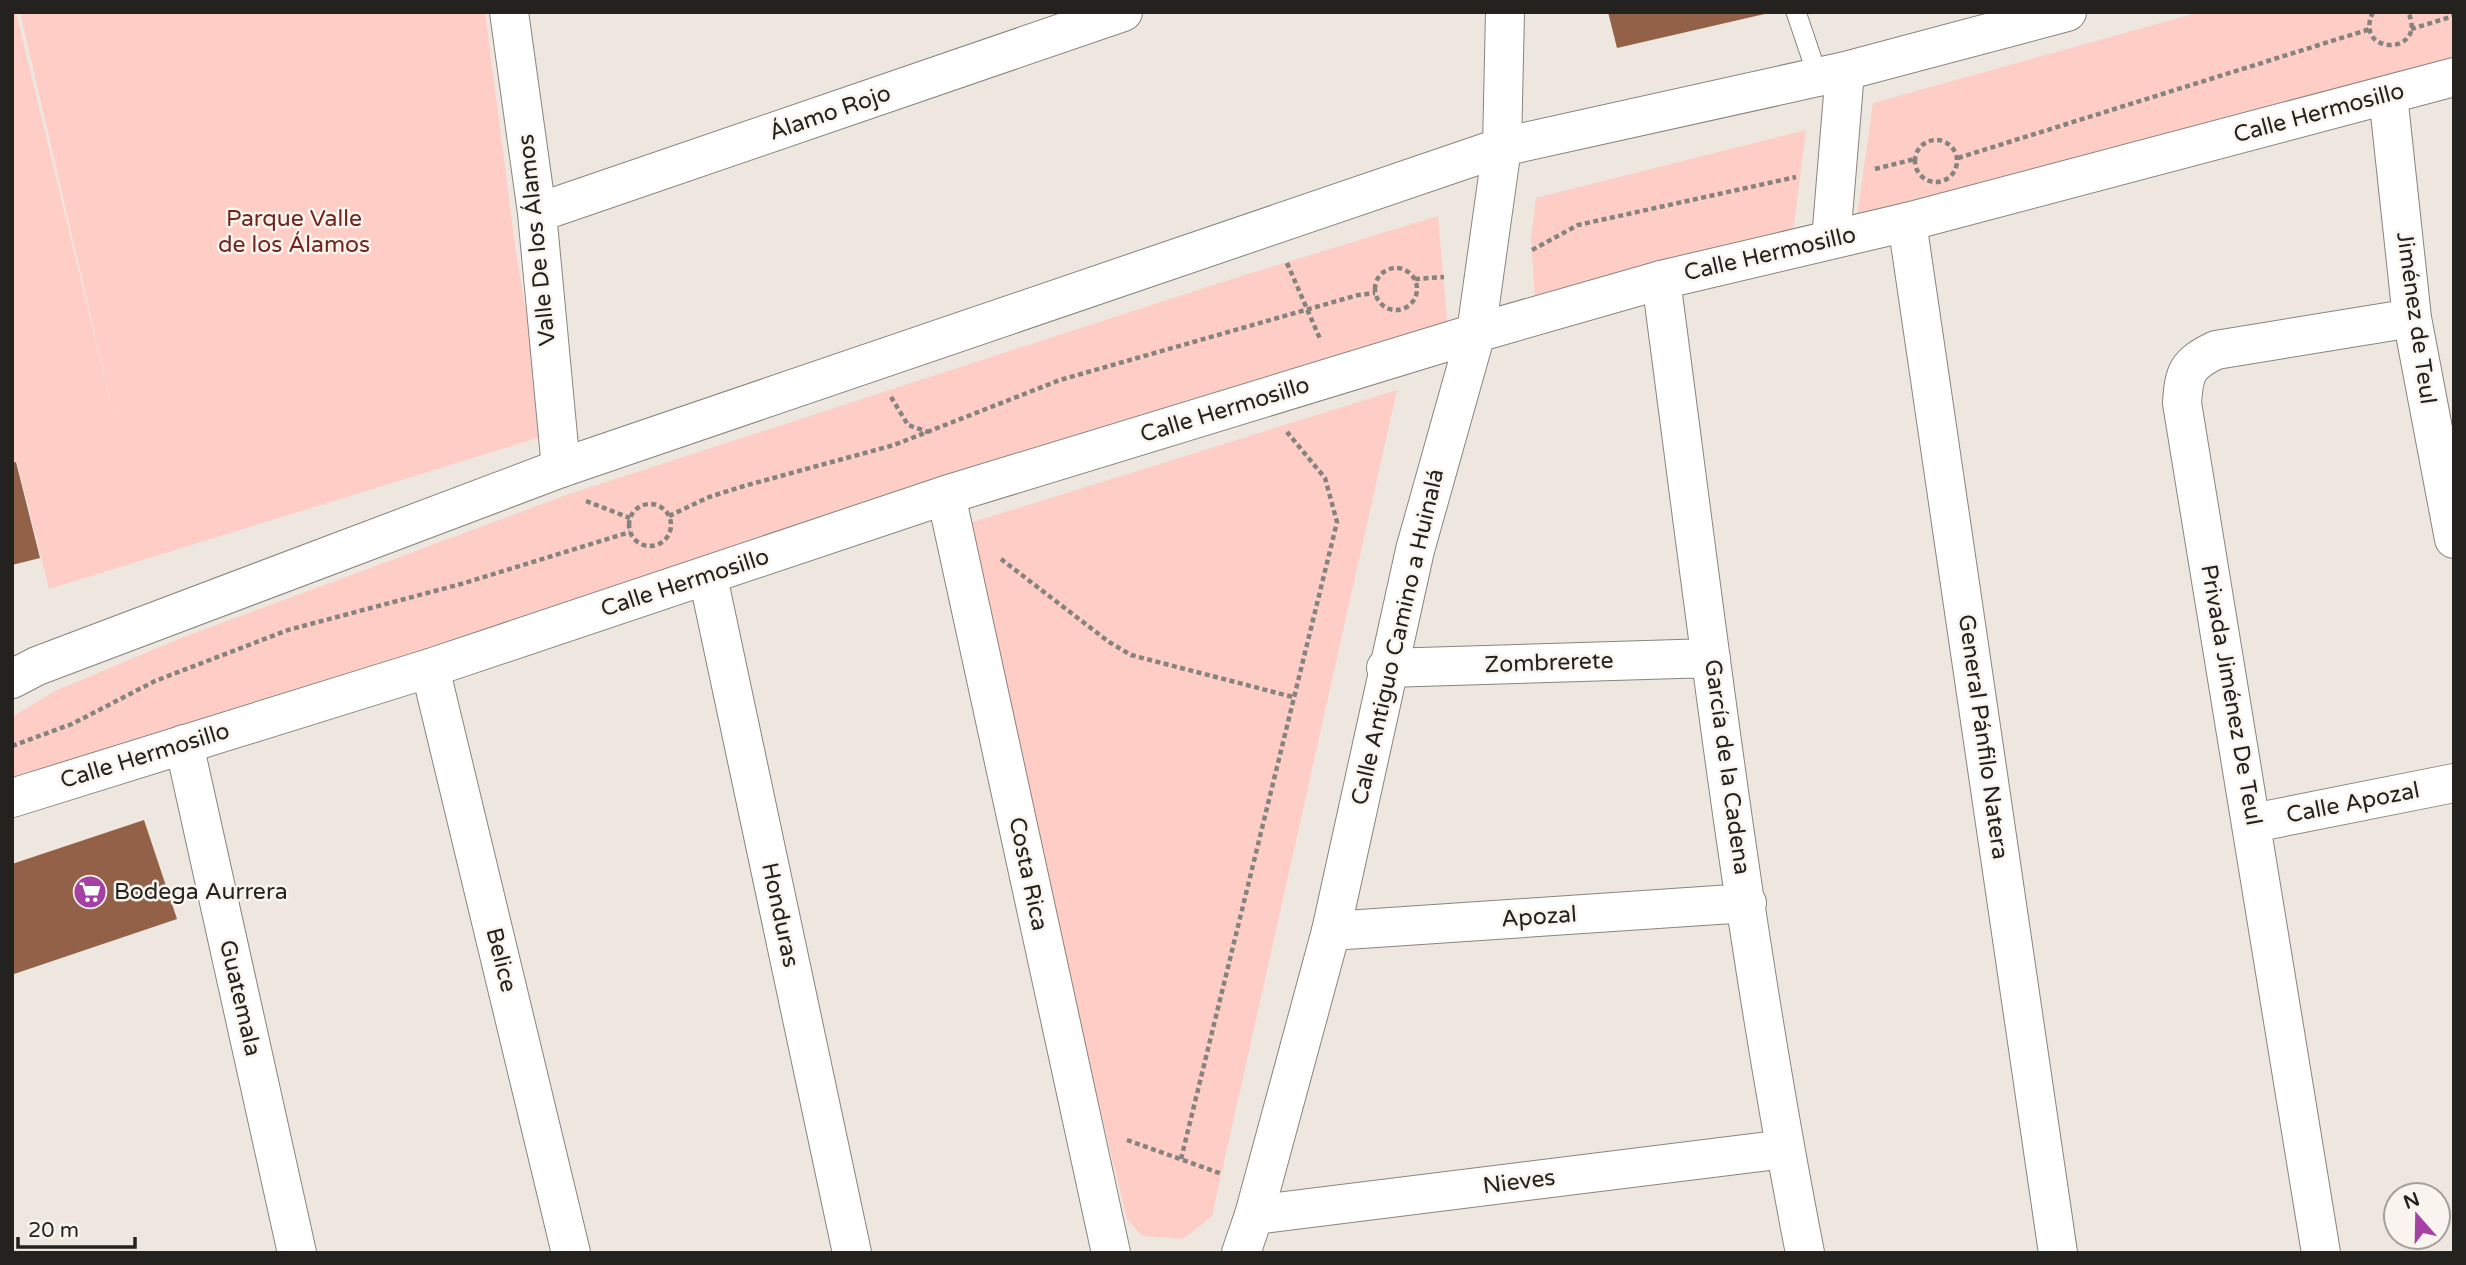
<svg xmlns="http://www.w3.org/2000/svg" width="2466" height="1265" font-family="'Varela Round',sans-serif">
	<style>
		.green { fill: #fecdc6 }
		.building { fill: #936147 }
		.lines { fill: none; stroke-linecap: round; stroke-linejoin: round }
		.lane-casing { stroke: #8a847e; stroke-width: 21 }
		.street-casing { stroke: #8a847e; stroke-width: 40 }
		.secondary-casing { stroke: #8a847e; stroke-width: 40 }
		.path { stroke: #86827d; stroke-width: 4.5; stroke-dasharray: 5 3.5; stroke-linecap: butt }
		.lane { stroke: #fff; stroke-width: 19 }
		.street { stroke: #fff; stroke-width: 38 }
		.secondary { stroke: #fff; stroke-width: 38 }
		.labels { text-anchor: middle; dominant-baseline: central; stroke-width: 5; stroke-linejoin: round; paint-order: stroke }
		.street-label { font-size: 23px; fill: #24221f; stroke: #faf4ee }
		.park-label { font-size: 23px; fill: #6f261f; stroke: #faf4ee }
		.poi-label { font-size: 23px; fill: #24221f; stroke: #faf4ee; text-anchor: start }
	</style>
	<rect width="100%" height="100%" fill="#ede7e0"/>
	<path class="green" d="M12 12H16L115 421 20 12H485L516 253 547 435 49 589 17 462 12 463Z
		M2200 12H2454V59L1856 224 1873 103Z
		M1806 130 1792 240 1535 300 1531 238 1536 198Z
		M1438 216 1448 330 12 801V717L55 691 181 638 569 494 1238 277Z
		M1397 390 1212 1216 1183 1239 1142 1236 1127 1219 957 527Z"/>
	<path class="building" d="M1608 12H1768L1769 13 1617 48Z
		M16 462 40 558 12 565V463Z
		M144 820 177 919 14 974 12 864Z"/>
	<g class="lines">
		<defs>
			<path id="lane" d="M1796 12 1818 77"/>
			<path id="street" d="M509 12 537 213 561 468
				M2388 95 2412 318 2454 539
				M537 213 1123 12
				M1907 222 2058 1253
				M1661 280C1704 604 1742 931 1805 1253
				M946 495 1111 1253
				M708 577 852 1253
				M430 668 571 1253
				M1386 668 1711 658
				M184 744 297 1253
				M2253 823 2454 783
				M1331 931 1747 903
				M1254 1215 1785 1149
				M2321 1253 2182 403C2184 372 2187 364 2216 350L2412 318"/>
			<path id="secondary" d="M1831 240 1845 71
				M12 679 37 666 561 468 1502 147 1845 71 2067 12
				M12 798 430 668 946 495 1476 333 1661 280 1907 222 2454 77
				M1241 1253 1254 1215 1331 931 1415 550 1476 333 1502 147 1505 12"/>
		</defs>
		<use href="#lane" class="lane-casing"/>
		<use href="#street" class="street-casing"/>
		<use href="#secondary" class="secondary-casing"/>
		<path class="path" d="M2373 12C2352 56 2429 56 2408 12
			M2411 29 2454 16
			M1915 161a21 21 0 1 1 42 0a21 21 0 1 1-42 0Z
			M1958 158 2370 29
			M1875 169 1915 159
			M1532 250 1578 225 1796 177
			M1287 263 1321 341
			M1375 289a21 21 0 1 1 42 0a21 21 0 1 1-42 0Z
			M1415 279 1444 277
			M891 397 908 425 928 432
			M586 501 630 518
			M629 525a21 21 0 1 1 42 0a21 21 0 1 1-42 0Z
			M669 516 709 497 744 486 894 445 1060 380 1358 295 1375 293
			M1001 559 1109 642 1131 655 1293 697
			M12 746 72 724 155 681 288 630 461 584 630 532
			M1127 1140 1222 1174
			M1181 1159 1337 522 1325 478 1287 432"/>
		<use href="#lane" class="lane"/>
		<use href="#street" class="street"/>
		<use href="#secondary" class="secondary"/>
	</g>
	<defs>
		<symbol id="supermarket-disc" viewBox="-11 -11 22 22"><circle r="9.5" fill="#a540a4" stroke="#faf4ee"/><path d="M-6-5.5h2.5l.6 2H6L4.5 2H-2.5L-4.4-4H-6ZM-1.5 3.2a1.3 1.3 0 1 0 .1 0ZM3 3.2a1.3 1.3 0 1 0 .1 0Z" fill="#fff"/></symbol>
	</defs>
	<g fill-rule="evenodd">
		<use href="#supermarket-disc" x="71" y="873" width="38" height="38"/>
	</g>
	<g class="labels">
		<g class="street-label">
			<text transform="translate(830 113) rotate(-19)">Álamo Rojo</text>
			<text transform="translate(2319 113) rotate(-15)">Calle Hermosillo</text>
			<text transform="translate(537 240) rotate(-96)">Valle De los Álamos</text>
			<text transform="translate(1770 254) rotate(-13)">Calle Hermosillo</text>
			<text transform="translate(2416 318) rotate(82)">Jiménez de Teul</text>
			<text transform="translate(1225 410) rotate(-17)">Calle Hermosillo</text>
			<text transform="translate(685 583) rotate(-18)">Calle Hermosillo</text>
			<text transform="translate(1398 637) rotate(-77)">Calle Antiguo Camino a Huinalá</text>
			<text transform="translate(1549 663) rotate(-2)">Zombrerete</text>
			<text transform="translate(2231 695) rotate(80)">Privada Jiménez De Teul</text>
			<text transform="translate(1983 737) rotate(82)">General Pánfilo Natera</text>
			<text transform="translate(145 756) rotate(-17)">Calle Hermosillo</text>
			<text transform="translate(1727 767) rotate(82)">García de la Cadena</text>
			<text transform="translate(2353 803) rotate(-11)">Calle Apozal</text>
			<text transform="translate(1028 874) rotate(78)">Costa Rica</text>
			<text transform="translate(780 915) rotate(78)">Honduras</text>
			<text transform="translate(1539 917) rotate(-4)">Apozal</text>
			<text transform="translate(501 960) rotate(76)">Belice</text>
			<text transform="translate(240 998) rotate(77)">Guatemala</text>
			<text transform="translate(1519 1182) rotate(-7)">Nieves</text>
		</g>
		<g class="park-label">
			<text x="294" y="219">Parque Valle<tspan x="294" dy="26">de los Álamos</tspan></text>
		</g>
		<g class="poi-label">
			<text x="114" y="892">Bodega Aurrera</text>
		</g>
	</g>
	<rect width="2466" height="1265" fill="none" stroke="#24221f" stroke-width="28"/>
	<g transform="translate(2417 1216) rotate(340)"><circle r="33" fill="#faf4ee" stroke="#a4a09b" stroke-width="2"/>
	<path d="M0-5L12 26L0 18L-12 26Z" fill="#a540a4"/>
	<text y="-10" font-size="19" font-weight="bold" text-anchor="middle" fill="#24221f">N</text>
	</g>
	<path d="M18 1237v10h117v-10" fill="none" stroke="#24221f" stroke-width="3.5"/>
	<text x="28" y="1237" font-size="21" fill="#24221f" stroke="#faf4ee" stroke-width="5" paint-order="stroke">20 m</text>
</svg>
